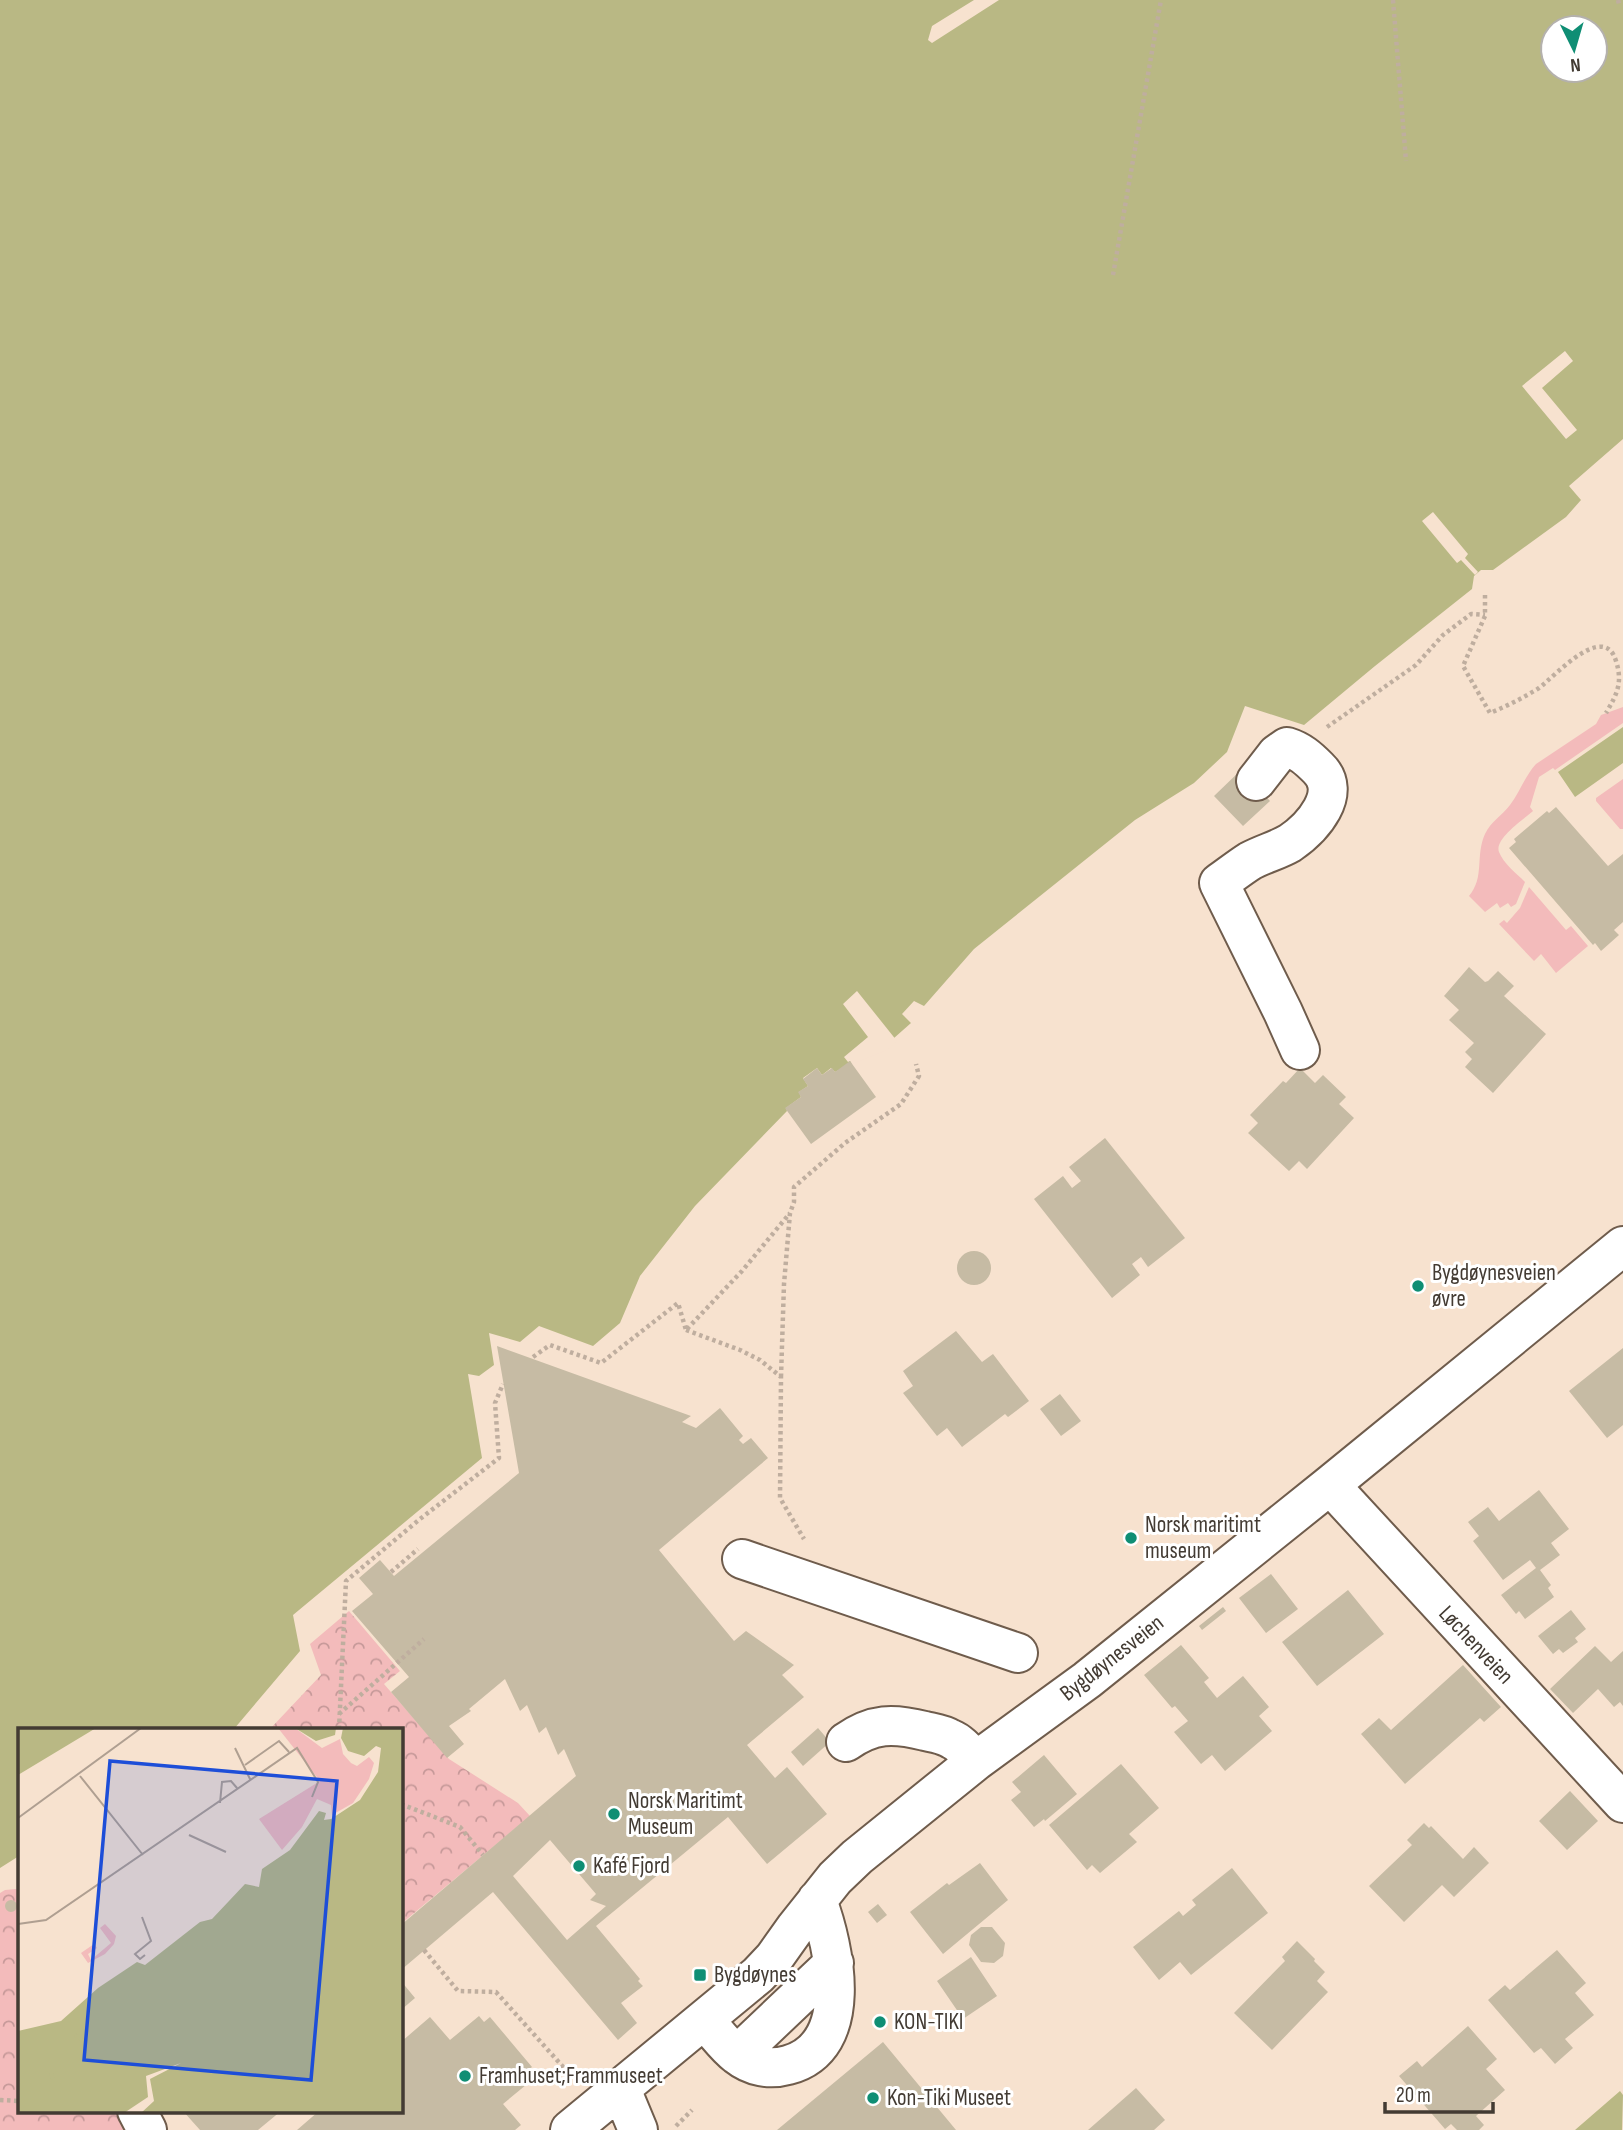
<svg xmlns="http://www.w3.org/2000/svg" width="1623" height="2130" font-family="'Sofia Sans Condensed',sans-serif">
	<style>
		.green { fill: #f3bbbb }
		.park { fill: url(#park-crowns) }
		.water { fill: #b9b884; fill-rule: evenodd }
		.pier { fill: #f7e2cf }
		.building { fill: #c6bba4; fill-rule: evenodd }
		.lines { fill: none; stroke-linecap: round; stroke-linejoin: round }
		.minor-casing { stroke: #6f5c4c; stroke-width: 42 }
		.path { stroke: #bfae9f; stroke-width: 4.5; stroke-dasharray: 3.5 3.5; stroke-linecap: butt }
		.minor { stroke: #fff; stroke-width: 38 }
		.poi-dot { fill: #0f8e74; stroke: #fff; stroke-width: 2.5 }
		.labels { text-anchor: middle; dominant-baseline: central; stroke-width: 6; stroke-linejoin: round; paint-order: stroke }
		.poi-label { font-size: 23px; fill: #433b33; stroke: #fff; text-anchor: start }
		.street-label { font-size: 23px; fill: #433b33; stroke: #fff }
		.inset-river { fill: none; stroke: #b9b884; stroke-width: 3.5 }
		.inset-road { fill: none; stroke: #af9f91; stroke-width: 2 }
		.view { fill: #1d4ed8; fill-opacity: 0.15; stroke: #1d4ed8; stroke-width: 3.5 }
		.inset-edge { fill: none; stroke: #433b33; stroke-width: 3.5 }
	</style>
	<defs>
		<pattern id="park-crowns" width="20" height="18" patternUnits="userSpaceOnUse" patternTransform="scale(1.75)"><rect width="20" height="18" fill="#f3bbbb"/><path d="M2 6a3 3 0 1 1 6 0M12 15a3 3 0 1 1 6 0" fill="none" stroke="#c69999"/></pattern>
	</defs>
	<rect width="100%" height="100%" fill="#f7e2cf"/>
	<path class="green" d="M1623 707V723L1555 770 1553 768 1539 777 1530 807 1533 811C1524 819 1494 839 1499 852 1503 863 1517 874 1525 882L1516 904 1511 907 1508 903 1500 908 1497 903 1485 912 1469 896C1485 877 1475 856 1485 834 1491 821 1502 816 1510 805 1520 792 1525 776 1536 764L1596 724 1601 715Z
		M1623 779V829H1620L1596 801V798Z
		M1529 887 1566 930 1571 926 1588 946 1556 973 1541 954 1534 961 1499 924 1504 920 1507 923 1520 908Z"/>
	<path class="park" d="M349 1611 400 1671 384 1684 449 1759 518 1803 530 1816 401 1924V1729H270L321 1675 310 1644Z
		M16 1889 19 1891V2111H128L120 2118 129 2130H0V1893L5 1890Z"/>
	<path class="water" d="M0 0H974L932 26 928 40 932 43 999 0H1623V439L1569 486 1581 500 1566 517 1493 570H1481L1474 576 1472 589 1375 666 1304 725 1245 706 1227 752 1194 783 1135 820 974 949 924 1006 914 1001 902 1014 911 1023 885 1046 835 1072 831 1068 822 1075 817 1068 803 1078 808 1086 799 1092 801 1097 786 1108 787 1111 695 1206 640 1276 620 1323 593 1346 539 1326 520 1342 489 1333 494 1365 479 1376 468 1374 482 1458 293 1615 300 1651 234 1729H19V1856L0 1868ZM1553 28H1595V70H1553Z
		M1623 727V763L1575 797 1558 772Z
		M1620 2091 1623 2095 1622 2130H1575Z"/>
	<path class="pier" d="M1565 351 1573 361 1542 388 1577 430 1566 439 1522 386Z
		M1433 512 1468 554 1465 558 1478 572 1475 575 1461 560 1457 563 1422 521Z
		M857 991 897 1041 887 1050 852 1064 850 1061 848 1062 844 1057 868 1037 843 1004Z"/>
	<path class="building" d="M1241 770 1270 801 1243 826 1214 796Z
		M1556 807 1608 866 1623 854V922L1614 930 1619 935 1601 951 1595 943 1593 945 1509 848 1516 842 1514 839 1547 811 1549 813Z
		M1469 967 1485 982 1488 981 1498 971 1514 986 1504 996 1546 1034 1493 1093 1465 1067 1472 1059 1465 1052 1474 1043 1449 1020 1459 1010 1444 996Z
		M850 1061 876 1097 811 1144 785 1108 801 1097 798 1092 808 1086 803 1079 817 1068 822 1075 832 1068 835 1072Z
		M1300 1068 1315 1083 1323 1075 1346 1097 1339 1104 1354 1118 1307 1169 1299 1161 1289 1171 1248 1133 1258 1123 1250 1115 1283 1081 1286 1083Z
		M1105 1138 1185 1238 1148 1267 1141 1257 1132 1264 1140 1275 1112 1298 1034 1199 1063 1176 1072 1188 1081 1181 1069 1167Z
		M957 1268a17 17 0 1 1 34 0a17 17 0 1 1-34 0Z
		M956 1331 982 1362 993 1354 1029 1401 1008 1417 1005 1414 962 1447 947 1428 937 1436 903 1393 913 1386 903 1371Z
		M497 1346 691 1416 682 1422 696 1428 720 1408 743 1436 739 1440 743 1444 751 1438 768 1458 659 1550 734 1641 746 1631 794 1665 782 1675 804 1697 747 1745 775 1778 787 1767 827 1814 767 1864 728 1817 596 1926 640 1979 638 1981 643 1986 621 2003 637 2023 618 2040 493 1892 401 1970V1925L576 1776 564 1749 558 1755 546 1727 539 1733 527 1705 520 1711 505 1679 469 1709 471 1711 449 1726 464 1744 447 1758 391 1692 409 1677 352 1611 373 1594 359 1578 380 1560 394 1576 519 1473ZM550 1840 596 1894 590 1900 606 1906 567 1940 513 1876Z
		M1623 1348V1425L1607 1438 1569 1391Z
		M1060 1394 1081 1421 1061 1436 1040 1409Z
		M1539 1490 1569 1529 1551 1543 1560 1555 1540 1570 1551 1585 1548 1588 1554 1597 1525 1619 1519 1611 1516 1614 1501 1595 1536 1568 1530 1560 1503 1580 1473 1541 1479 1536 1468 1522 1488 1507 1499 1521Z
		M1271 1574 1298 1609 1266 1633 1239 1598Z
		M1348 1590 1384 1634 1317 1686 1282 1642Z
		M1223 1607 1226 1611 1202 1630 1199 1626Z
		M1571 1610 1586 1629 1575 1638 1578 1642 1563 1653 1559 1649 1553 1654 1538 1636Z
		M1181 1645 1209 1678 1204 1682 1217 1698 1243 1676 1269 1707 1259 1716 1272 1731 1225 1771 1212 1755 1201 1764 1174 1732 1188 1721 1175 1706 1172 1708 1144 1675Z
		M1595 1646 1611 1662 1623 1651V1706L1620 1702 1614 1707 1598 1689 1573 1713 1550 1689Z
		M1463 1665 1501 1707 1484 1722 1480 1718 1405 1784 1361 1734 1379 1718 1391 1730Z
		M818 1728 830 1742 803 1766 791 1752Z
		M1044 1755 1077 1794 1045 1821 1044 1819 1034 1827 1011 1800 1021 1792 1012 1782Z
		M1121 1764 1159 1808 1129 1834 1137 1842 1100 1873 1092 1865 1087 1870 1049 1825Z
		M1570 1791 1598 1821 1567 1850 1539 1821Z
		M1424 1823 1429 1828 1431 1826 1463 1859 1474 1847 1489 1863 1454 1897 1442 1885 1404 1922 1369 1886 1412 1845 1407 1840Z
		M980 1863 1008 1900 943 1954 910 1912 947 1883 949 1885Z
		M1232 1868 1268 1913 1191 1975 1180 1962 1159 1980 1133 1947 1179 1911 1183 1916 1196 1905 1192 1900Z
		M5 1906a6 6 0 1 1 12 0a6 6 0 1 1-12 0Z
		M878 1904 887 1915 877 1923 868 1912Z
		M981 1927H992L1005 1943 1003 1956 994 1963 981 1962 969 1945 971 1935Z
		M1297 1941 1315 1959 1314 1961 1325 1972 1317 1981 1328 1992 1272 2050 1234 2013 1285 1961 1282 1957Z
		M1557 1950 1586 1983 1575 1993 1594 2015 1565 2039 1573 2048 1555 2064 1541 2048 1534 2053 1488 2000 1505 1985 1510 1990Z
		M971 1957 997 1996 963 2019 937 1981Z
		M401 1981 415 1998 401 2010Z
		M479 2016 484 2022 490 2017 532 2067 526 2072 532 2080 503 2104 521 2125 515 2130H297L319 2111H401V2042L430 2017 450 2040Z
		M1468 2026 1497 2059 1486 2069 1505 2090 1476 2116 1484 2125 1479 2130H1457L1451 2124 1445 2129 1399 2076 1417 2061 1422 2067Z
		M883 2042 956 2130H777Z
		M1136 2088 1165 2120 1154 2130H1088Z
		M183 2111H281L258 2130H200Z"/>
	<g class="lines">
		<defs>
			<path id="minor" d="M1256 781 1277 754 1287 747C1300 751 1308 758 1318 768 1344 793 1312 828 1290 843 1278 850 1263 854 1250 861 1239 868 1229 876 1219 883L1283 1012 1300 1050
				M1330 1485 1623 1803
				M742 1559 1018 1653
				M846 1742C873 1723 893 1723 925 1731 934 1733 943 1734 951 1739 961 1743 969 1754 976 1761
				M704 2020C715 2031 725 2046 737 2055 752 2067 770 2070 788 2065 856 2047 835 1948 817 1900
				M737 2055 834 1963
				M621 2089 638 2130
				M137 2111 147 2130
				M570 2130 758 1975 774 1958 796 1927 835 1878 857 1857 976 1761 1087 1680 1330 1485 1623 1246"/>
		</defs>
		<use href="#minor" class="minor-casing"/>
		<path class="path" d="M1393 0 1406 161
			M1618 0 1619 4
			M1113 275 1161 0
			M1485 595V616L1463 666 1490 713C1507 706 1523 698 1539 688 1555 676 1604 621 1616 661 1623 683 1617 694 1606 713
			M1327 727 1416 665 1443 635 1471 614 1485 615
			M687 1329 742 1271 790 1213
			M686 1330 740 1350 760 1360 781 1377 780 1498 804 1539
			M533 1357 550 1345 601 1363 678 1303 686 1330
			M781 1377 784 1284 790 1213 794 1202V1187L845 1143 901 1104 919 1076 916 1064
			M391 1572 418 1549
			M339 1714 424 1639
			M339 1729 346 1581 420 1519 499 1458 495 1403 503 1384
			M401 1804 460 1827 483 1855
			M401 1922 402 1924
			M424 1950 458 1991 496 1992 573 2078
			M0 2100 19 2101
			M676 2126 692 2110"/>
		<use href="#minor" class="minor"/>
	</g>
	<g class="poi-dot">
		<circle cx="1418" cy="1286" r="7"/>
		<circle cx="1131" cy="1538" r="7"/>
		<circle cx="614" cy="1814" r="7"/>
		<circle cx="579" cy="1866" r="7"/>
		<rect x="693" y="1968" width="14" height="14" rx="3.5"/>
		<circle cx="880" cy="2022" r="7"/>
		<circle cx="465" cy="2076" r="7"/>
		<circle cx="873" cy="2098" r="7"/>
	</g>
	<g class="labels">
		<g class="poi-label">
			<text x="1432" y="1273">Bygdøynesveien<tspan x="1432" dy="26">øvre</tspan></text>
			<text x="1145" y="1525">Norsk maritimt<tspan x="1145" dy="26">museum</tspan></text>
			<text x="628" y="1801">Norsk Maritimt<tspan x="628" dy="26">Museum</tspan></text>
			<text x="593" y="1866">Kafé Fjord</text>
			<text x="714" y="1975">Bygdøynes</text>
			<text x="894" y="2022">KON-TIKI</text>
			<text x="479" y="2076">Framhuset;Frammuseet</text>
			<text x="887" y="2098">Kon-Tiki Museet</text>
		</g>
		<g class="street-label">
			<text transform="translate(1476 1645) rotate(47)">Løchenveien</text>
			<text transform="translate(1112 1658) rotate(-38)">Bygdøynesveien</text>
		</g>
	</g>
	<g transform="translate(18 1728)">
		<rect width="385" height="385" fill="#f7e2cf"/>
		<path d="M87 196 98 208 96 216 87 226 70 235 63 225 76 216 79 220 70 226 73 232 93 215 82 200Z" fill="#f3bbbb"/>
		<path d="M260 0H277L304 20 322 11 325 26 333 35 339 38 351 29 356 35 351 51 335 75 314 87 313 77 299 71 284 99 264 122 241 91 302 53Z" fill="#f3bbbb"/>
		<path d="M0 0H78L0 47ZM277 0H318L317 7 298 13ZM325 0H385V385H123L136 373 132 351 163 335 128 348 130 369 106 385H0V303L43 293 80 260 119 234 127 237 182 194 194 191 227 156 241 159 244 141 272 122 301 83 308 85 306 92 313 91 342 72 360 44 363 20 358 18 346 28 330 23 323 10Z" fill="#b9b884"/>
		<path class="inset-river" d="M35 351 33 346 66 313 57 307"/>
		<path class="inset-road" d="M217 20 232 51M227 37 261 13 271 24M62 48 125 127M202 75 204 54 213 53 219 60M0 90 123 0M171 107 208 124M124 189 133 213 117 226 122 231 127 227M0 196 28 192 279 20 300 54 294 69"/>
		<path class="view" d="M92 33 319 53 293 352 66 332Z"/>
		<rect width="385" height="385" class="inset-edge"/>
	</g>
	<g transform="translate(1574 49) rotate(175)"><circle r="33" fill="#ffffff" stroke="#b4b1ad" stroke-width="2"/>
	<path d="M0-5L12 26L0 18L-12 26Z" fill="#0f8e74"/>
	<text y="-10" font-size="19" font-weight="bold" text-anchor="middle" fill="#433b33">N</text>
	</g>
	<path d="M1385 2102v10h108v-10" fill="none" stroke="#433b33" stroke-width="3.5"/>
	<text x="1396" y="2102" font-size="21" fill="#433b33" stroke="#ffffff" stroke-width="5" paint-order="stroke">20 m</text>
</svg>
